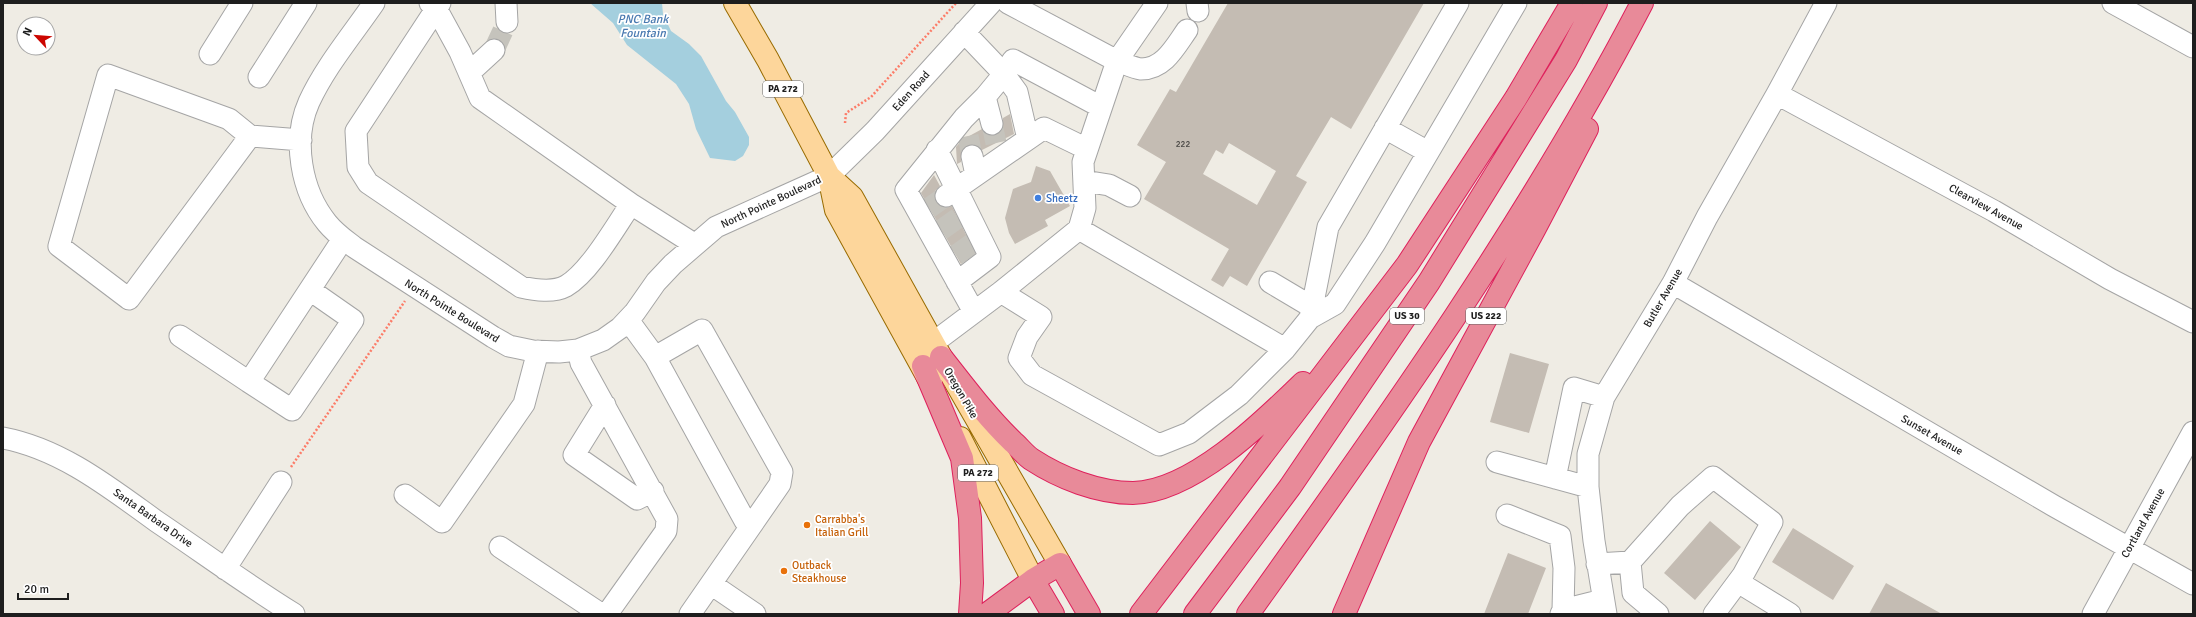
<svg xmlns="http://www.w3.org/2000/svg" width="2196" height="617" font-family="Signika,sans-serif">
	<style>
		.water { fill: #a4cfde }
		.building { fill: #c4bcb3; fill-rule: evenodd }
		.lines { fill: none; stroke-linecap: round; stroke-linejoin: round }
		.minor-tunnel { stroke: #c5c3bc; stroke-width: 21; stroke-dasharray: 21 10; stroke-linecap: butt }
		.minor-casing { stroke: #a5a5a5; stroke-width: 23 }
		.major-casing { stroke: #986b00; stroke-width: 24 }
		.highway-casing { stroke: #de215c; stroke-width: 24 }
		.path { stroke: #fc7c68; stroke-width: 2.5; stroke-dasharray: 2 2; stroke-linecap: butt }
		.minor { stroke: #fff; stroke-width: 21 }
		.major { stroke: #fdd69b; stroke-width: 22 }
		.highway { stroke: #e88a99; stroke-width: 22 }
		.shop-dot { fill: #3f7fe0; stroke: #fff; stroke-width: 1.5 }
		.food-dot { fill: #e8710a; stroke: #fff; stroke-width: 1.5 }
		.labels { text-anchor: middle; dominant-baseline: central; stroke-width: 3.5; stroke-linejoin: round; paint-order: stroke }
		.number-label { font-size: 9px; fill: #484643 }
		.shield { fill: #fff; stroke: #626262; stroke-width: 1 }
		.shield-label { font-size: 10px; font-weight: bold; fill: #1e1e1e }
		.street-label { font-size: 11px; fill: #1e1e1e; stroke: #fff }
		.shop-label { font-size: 11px; fill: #366cbe; stroke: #fff; text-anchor: start }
		.food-label { font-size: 11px; fill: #c56008; stroke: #fff; text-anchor: start }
		.water-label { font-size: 12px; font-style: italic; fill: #4979b0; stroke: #fff }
	</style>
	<rect width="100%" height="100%" fill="#efece4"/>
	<path class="water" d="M590 3H662L663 14 671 31 689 44 701 56 726 101 735 112 749 137V145L743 156 735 161 710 158 696 129 689 104 676 84 627 45 613 23Z"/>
	<path class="building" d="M1228 3H1424L1351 129 1331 117 1296 176 1307 182 1247 286 1230 276 1223 287 1211 280 1229 249 1144 199 1166 162 1137 145 1170 89 1176 92ZM1229 143 1276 171 1257 205 1203 174 1216 150 1223 154Z
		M1010 114 1014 134 982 150 975 145 964 147 961 153V162L957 164 956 147 962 140 982 129 988 135H995L1003 128V118Z
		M1036 166 1050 171 1070 206 1045 220 1048 226 1015 244 1009 233 1005 218 1013 189 1031 182Z
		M934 175 940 186 935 191 936 202 941 207 952 206 975 253 961 264 921 193Z
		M1510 353 1549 364 1529 433 1490 422Z
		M1710 521 1741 547 1695 600 1664 573Z
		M1793 528 1854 566 1833 600 1772 562Z
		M1508 553 1546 568 1528 614H1484Z
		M1886 583 1942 614H1869Z"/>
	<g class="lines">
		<path class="minor-tunnel" d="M494 50 507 22
			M992 124 996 143
			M968 136 972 156
			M929 208 946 196
			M941 230 958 218
			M956 255 973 243"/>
		<defs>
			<path id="minor" d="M374 3C352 35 325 67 309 102 292 140 301 191 327 223 335 233 345 240 354 247L493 337 509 346 533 351 559 352 578 350 603 340 620 328 635 312 656 282 673 264 716 227 829 176 875 131 991 3
				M430 3 436 8 460 52 480 98 631 204 694 244
				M440 3 356 131 358 167 368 183 521 287C535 290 553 293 566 286 590 272 615 227 631 204
				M506 3 507 22
				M1157 3 1117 61C1124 63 1133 68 1141 69 1164 69 1175 47 1187 30
				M1197 3 1198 11
				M2113 3 2193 47
				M964 32 1004 74 985 97 964 118 906 190 974 312
				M210 54 242 3
				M469 73 494 50
				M259 77 306 3
				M1777 94 1994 211 2110 279 2193 322
				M985 97 992 124
				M1385 128 1428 152
				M250 136 129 299 59 246 108 75 229 119 250 136 301 140
				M1028 139 1017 92 1004 74 1013 60 1101 107
				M937 150 990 257 957 282
				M972 156 976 175
				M1084 181 1109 185 1130 196
				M946 196 1044 128 1087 149
				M1079 229 1285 349
				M1270 282 1312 307
				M1673 283 2054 506 2193 584
				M1001 292 1041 317 1027 337 1019 358 1032 375 1159 445 1189 433 1239 395 1285 349 1310 318 1335 304 1375 243 1516 3
				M1310 318 1328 227 1458 3
				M628 320 655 357 745 521 751 526 690 614
				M180 336 249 382 343 239
				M933 343 1001 292 1079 229 1085 208 1083 162 1117 61 1008 3
				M578 350 581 363 667 519 666 531 607 614
				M655 357 702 330 782 472 780 484 751 526
				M249 382 292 410 353 320 310 290
				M605 405 574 455 637 499 653 491
				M3 438C61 449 109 487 156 521 202 552 247 585 294 614
				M1497 462 1588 487
				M1555 478 1574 388 1604 397
				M405 495 442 522 524 404 538 351
				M1507 515 1560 536 1564 568 1563 610
				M500 547 601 614
				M1630 562 1633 593 1658 614
				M1597 564 1630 562 1680 506 1713 477 1772 522 1743 575 1714 614
				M225 569 281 482
				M1738 582 1790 614
				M711 584 755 614
				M1561 614 1563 610 1603 600
				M1606 614 1594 541 1588 487V454L1604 397 1673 283 1707 217 1777 94 1826 3
				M2093 614 2193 432"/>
			<path id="major" d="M735 3 768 60 829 176 836 210 931 383
				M829 176 852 197 941 357 1060 564
				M960 438 1033 580"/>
			<path id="highway" d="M941 357C964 386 986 416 1013 442 1019 447 1024 454 1031 459 1060 478 1098 493 1133 493 1192 492 1263 422 1303 383
				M923 366 962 458 970 518 972 583 970 614
				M1033 580 1053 614
				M987 614 1033 580 1060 564 1089 614
				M1141 614 1407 265 1516 98 1572 3
				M1195 614 1290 487 1429 282 1566 60 1596 3
				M1248 614C1389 417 1530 218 1642 3
				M1344 614 1419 442 1535 228 1587 129"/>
		</defs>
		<use href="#minor" class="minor-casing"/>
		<use href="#major" class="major-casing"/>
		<use href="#highway" class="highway-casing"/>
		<path class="path" d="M845 123 846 113 871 97 956 3
			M291 467 405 301"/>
		<use href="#minor" class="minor"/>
		<use href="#major" class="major"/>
		<use href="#highway" class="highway"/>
	</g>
	<circle class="shop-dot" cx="1038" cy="198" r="4"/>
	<g class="food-dot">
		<circle cx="807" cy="525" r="4"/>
		<circle cx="784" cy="571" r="4"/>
	</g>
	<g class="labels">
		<g class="number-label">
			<text x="1183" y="144">222</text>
		</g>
		<g class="shield">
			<rect x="763" y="81" width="40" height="16" rx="3"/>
			<rect x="1390" y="308" width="34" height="16" rx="3"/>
			<rect x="1466" y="308" width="40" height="16" rx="3"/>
			<rect x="958" y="465" width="40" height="16" rx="3"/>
		</g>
		<g class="shield-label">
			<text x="783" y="89">PA 272</text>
			<text x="1407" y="316">US 30</text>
			<text x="1486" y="316">US 222</text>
			<text x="978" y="473">PA 272</text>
		</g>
		<g class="street-label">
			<text transform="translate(911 91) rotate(-48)">Eden Road</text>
			<text transform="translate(771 202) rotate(-25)">North Pointe Boulevard</text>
			<text transform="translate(1986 207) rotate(29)">Clearview Avenue</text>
			<text transform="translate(1663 298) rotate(-60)">Butler Avenue</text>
			<text transform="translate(452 311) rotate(32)">North Pointe Boulevard</text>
			<text transform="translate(961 393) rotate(60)">Oregon Pike</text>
			<text transform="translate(1932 435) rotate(30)">Sunset Avenue</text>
			<text transform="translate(153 518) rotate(35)">Santa Barbara Drive</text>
			<text transform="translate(2143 523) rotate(-61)">Cortland Avenue</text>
		</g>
		<g class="shop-label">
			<text x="1046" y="198">Sheetz</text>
		</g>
		<g class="food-label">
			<text x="815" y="519">Carrabba's<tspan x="815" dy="13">Italian Grill</tspan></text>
			<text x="792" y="565">Outback<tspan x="792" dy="13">Steakhouse</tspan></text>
		</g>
		<g class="water-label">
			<text x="643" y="19">PNC Bank<tspan x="643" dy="14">Fountain</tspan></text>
		</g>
	</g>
	<rect width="2196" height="617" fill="none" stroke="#1e1e1e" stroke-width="8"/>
	<g transform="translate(36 36) rotate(296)"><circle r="19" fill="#ffffff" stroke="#a5a5a5"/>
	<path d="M0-3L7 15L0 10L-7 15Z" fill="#cc0600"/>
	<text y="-6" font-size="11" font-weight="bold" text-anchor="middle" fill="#1e1e1e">N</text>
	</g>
	<path d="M18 593v6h50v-6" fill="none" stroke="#1e1e1e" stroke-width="2"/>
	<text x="24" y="593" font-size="12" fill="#1e1e1e" stroke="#ffffff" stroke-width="3" paint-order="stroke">20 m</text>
</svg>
